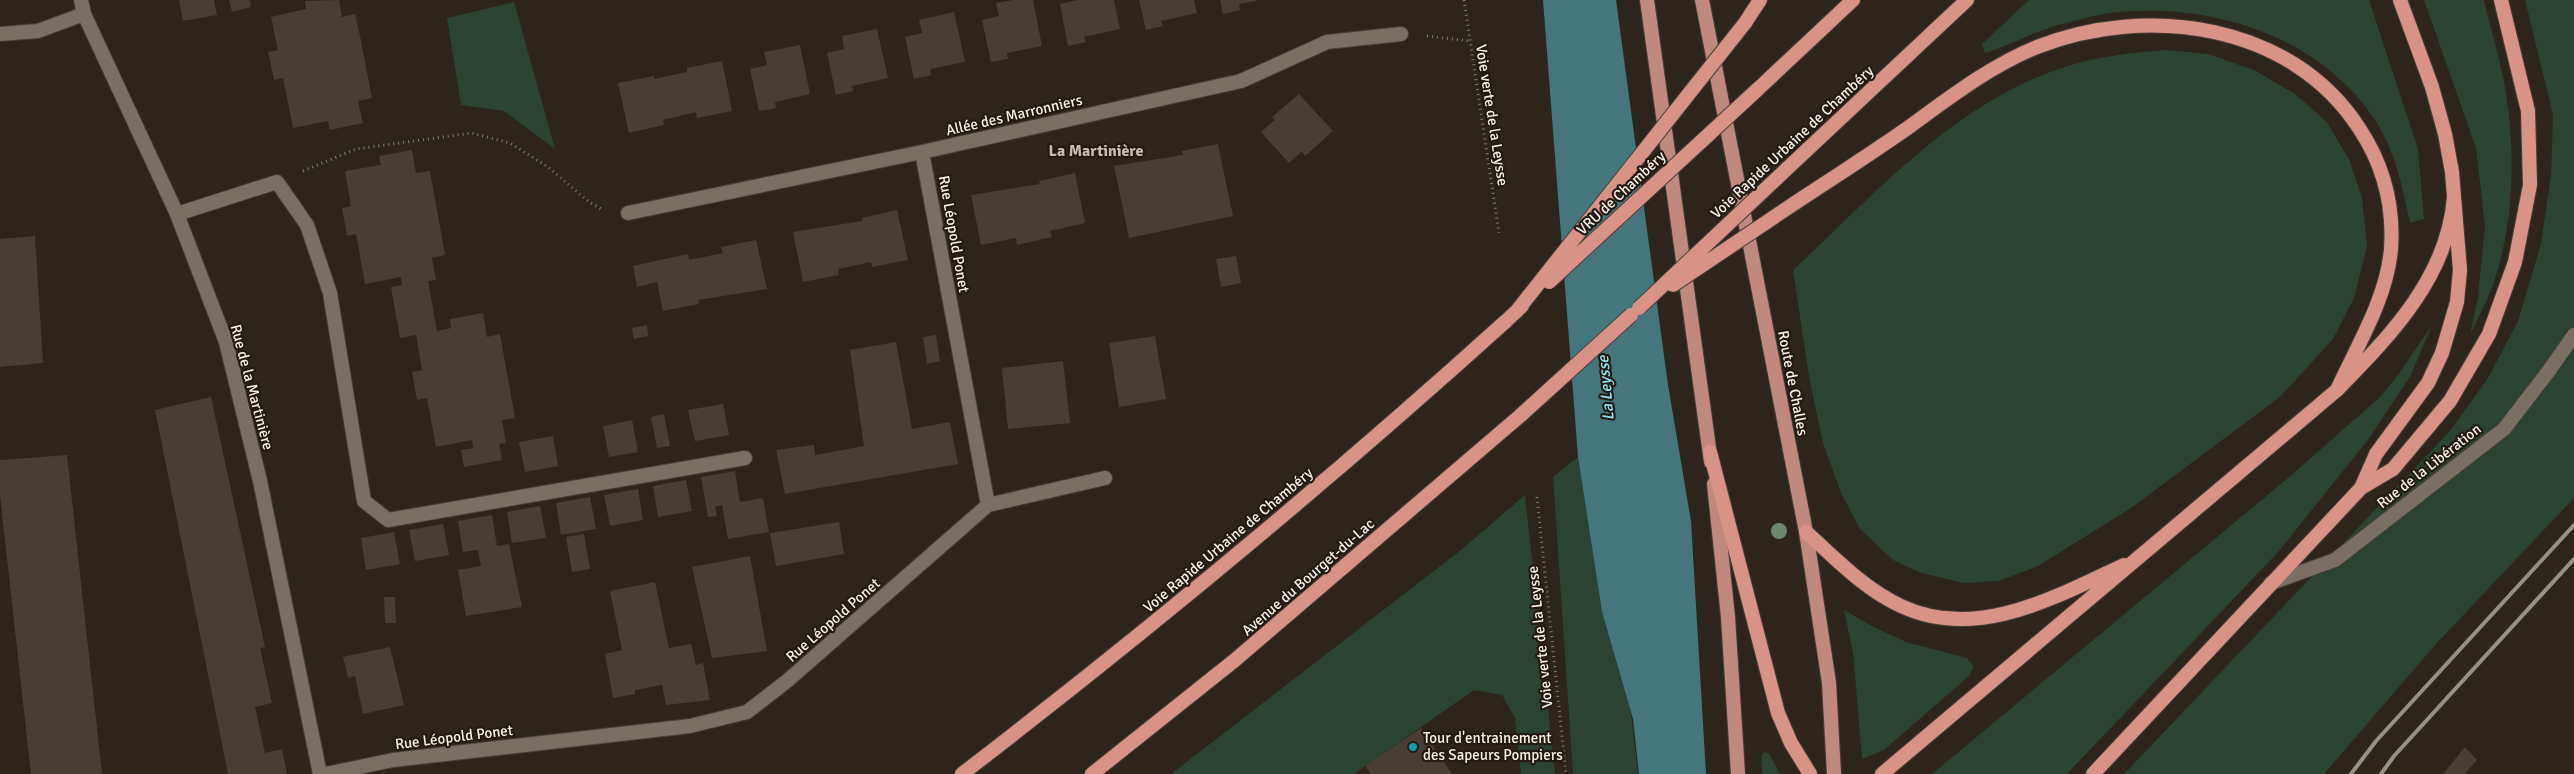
<svg xmlns="http://www.w3.org/2000/svg" width="2574" height="774" font-family="Signika,sans-serif">
	<style>
		.green { fill: #2a4333 }
		.water { fill: #45757d }
		.building { fill: #483e35 }
		.lines { fill: none; stroke-linecap: round; stroke-linejoin: round }
		.minor-casing { stroke: #473f38; stroke-width: 16 }
		.primary-casing { stroke: #473f38; stroke-width: 16 }
		.trunk-casing { stroke: #473f38; stroke-width: 16 }
		.path { stroke: #847d75; stroke-width: 3; stroke-dasharray: 1 4; stroke-linecap: butt }
		.minor { stroke: #7a6f65; stroke-width: 14 }
		.primary { stroke: #c1897e; stroke-width: 14 }
		.trunk { stroke: #d99286; stroke-width: 14 }
		.rail { stroke: #979088; stroke-width: 4 }
		.trunk-bridge-casing { stroke: #473f38; stroke-width: 16; stroke-linecap: butt }
		.trunk-bridge { stroke: #d99286; stroke-width: 14 }
		.tree { fill: #6b886d }
		.culture-dot { fill: #0f9aa8; stroke: #231a11; stroke-width: 2 }
		.labels { text-anchor: middle; dominant-baseline: central; stroke-width: 4.5; stroke-linejoin: round; paint-order: stroke }
		.street-label { font-size: 15px; fill: #f7f1eb; stroke: #231a11 }
		.poi-label { font-size: 15px; fill: #f7f1eb; stroke: #231a11; text-anchor: start }
		.neighbourhood-label { font-size: 16px; font-weight: bold; fill: #c8bcb1; stroke: #231a11 }
		.water-label { font-size: 16px; font-style: italic; fill: #90e5f2; stroke: #231a11 }
	</style>
	<rect width="100%" height="100%" fill="#2d241b"/>
	<path class="green" d="M2029 0H2369L2418 149 2424 219 2410 223C2402 186 2395 149 2373 117 2315 32 2202 0 2103 14 2086 18 2068 22 2052 27 2029 34 2008 47 1985 53L1982 44Z
		M2424 0H2484C2491 31 2501 62 2506 93 2516 156 2514 229 2491 290 2485 305 2477 320 2470 335L2478 297 2485 227 2476 148Z
		M2525 0H2574V498L2436 644 2324 774H2124L2450 431 2488 378 2518 321 2541 244 2551 176 2553 115Z
		M514 2 555 149 504 111 461 105 447 18Z
		M2165 50 2208 54 2254 70 2295 94 2326 121 2349 159 2362 198 2367 246 2354 298 2333 339 2280 397 2131 508 2038 566 1999 581 1964 583 1921 573 1893 560 1860 529 1842 495 1823 443 1809 377 1793 270C1875 194 1957 100 2068 66 2099 56 2132 53 2165 50Z
		M2432 325 2411 375 2368 440 2279 551 2067 774H1932L2288 478 2380 397 2398 375Z
		M1578 457 1602 612 1631 713 1638 774H1573L1553 477Z
		M1525 495 1555 774H1521L1515 718 1502 695 1474 690 1354 774H1171L1461 550Z
		M1844 610 1872 626 1906 642 1967 658 1974 667 1969 676 1884 750 1862 759 1853 653Z
		M1765 752 1769 754 1780 774H1762L1761 756Z"/>
	<path class="water" d="M1543 0H1616L1668 385 1691 521 1706 774H1639L1633 719 1602 612 1578 457Z"/>
	<path class="building" d="M179 0H214L217 15 183 21Z
		M229 0H250L251 7 232 12Z
		M339 0 342 17 355 14 359 31 372 98 358 101 363 123 330 130 328 121 293 128 283 78 274 80 268 52 278 50 271 17 306 9 305 1Z
		M1013 0H1033L1042 46 1007 53 1008 59 991 62 982 20 999 16 996 3Z
		M1077 0H1114L1120 29 1084 37 1086 42 1068 46 1060 4Z
		M1139 0H1194L1197 13 1161 21 1163 26 1146 30Z
		M1220 0H1256V1L1239 4 1240 10 1223 14Z
		M954 12 965 62 930 69 931 75 914 79 905 37 922 33 919 20Z
		M877 29 888 78 852 86 853 91 836 95 827 53 844 49 842 36Z
		M800 45 810 94 775 102 776 108 759 111 750 69 767 65 764 52Z
		M722 61 732 111 697 118 696 112 663 120 664 125 629 133 618 83 654 76V79L687 72V68Z
		M1299 94 1333 131 1305 156 1302 151 1289 163 1261 132 1275 120 1272 117Z
		M1218 144 1233 216 1129 238 1114 166 1183 155 1182 151Z
		M412 150 416 173 430 171 445 255 432 258 436 280 428 281 437 331 451 328 450 319 483 313 487 337 500 334 515 418 502 420 506 443 499 444 502 460 464 467 461 450 473 448 472 440 436 447 427 398 417 400 412 372 422 370 416 335 400 338 391 287 402 285 401 277 365 284 356 234 347 236 342 208 351 206 345 171 381 165 379 156Z
		M1075 173 1085 223 1050 231 1052 237 1017 245 1016 238 981 245 971 195 1040 184 1039 181Z
		M897 210 908 260 872 267 871 262 838 269 839 275 803 282 793 232 862 221V218Z
		M35 236 43 363 0 367V239Z
		M756 240 767 289 698 300 699 304 663 311 657 282 637 287 633 266 688 254 689 260 723 253 721 247Z
		M1236 256 1241 283 1221 287 1216 259Z
		M647 325 648 336 634 339 632 328Z
		M936 335 940 361 927 364 923 337Z
		M1155 336 1166 399 1119 407 1109 343Z
		M896 342 912 429 950 422 958 464 785 494 776 450 814 445 815 455 864 446 850 350Z
		M1063 361 1070 423 1008 429 1002 368Z
		M211 397 265 647 260 648 272 703 255 707 265 753 282 749 287 774H228L155 410Z
		M723 404 729 435 695 441 688 410Z
		M664 414 670 446 657 448 651 417Z
		M632 420 638 452 609 457 603 426Z
		M553 436 558 466 525 472 519 442Z
		M67 455 102 774H31L0 495V460Z
		M735 471 740 502 763 498 769 532 728 539 722 505 715 507 717 516 708 517 701 477Z
		M686 480 692 511 658 517 653 486Z
		M638 489 643 520 610 526 604 495Z
		M590 497 596 529 561 535 556 503Z
		M540 506 546 538 512 543 507 512Z
		M492 515 497 546 509 544 522 607 466 616 458 570 481 566 478 550 463 552 458 521Z
		M839 522 844 554 776 566 770 533Z
		M443 524 449 555 415 561 409 530Z
		M394 532 400 564 366 570 361 538Z
		M584 534 590 569 572 572 566 537Z
		M750 556 767 651 712 658 692 567Z
		M655 582 669 648 691 644 696 665 703 663 710 700 666 705 662 685 635 690V694L613 698 605 654 622 650 610 591Z
		M384 597H395L396 623H385Z
		M390 647 404 705 363 714 355 676 348 678 343 657Z
		M1421 728 1452 774H1371L1365 766Z
		M2465 747 2477 760 2465 774H2443Z"/>
	<g class="lines">
		<defs>
			<path id="minor" d="M81 0 84 14 177 214 226 342 260 481 320 774
				M0 34 38 31 84 14
				M628 213 922 152 1241 81 1327 42 1401 34
				M177 214 277 182 307 225 330 293 364 501 388 520 745 458
				M988 505 1105 478
				M2271 583 2335 560 2504 429 2548 372 2574 335
				M326 774 393 760 690 726 747 712 787 681 988 505 922 152"/>
			<path id="primary" d="M1647 0 1711 462
				M1702 0 1806 532 1829 683 1834 774
				M1714 484 1728 617 1738 774"/>
			<path id="trunk" d="M1745 23 1760 0
				M1758 89 1853 0
				M1776 179 1967 0
				M1783 211C1825 183 1868 156 1909 127 1949 98 1990 66 2037 47 2147 4 2291 23 2359 128 2383 164 2394 205 2391 249 2387 298 2357 346 2337 390
				M1710 452 1778 713 1791 743 1810 774
				M2361 488 2376 454 2428 383 2442 353 2457 302 2460 270 2452 172 2445 134 2432 87 2400 0
				M1806 532C1836 559 1864 589 1901 606 1977 642 2057 596 2124 565
				M962 774C1149 630 1330 480 1506 321
				M1092 774 1235 660 1521 415
				M1882 774 2337 390C2390 336 2448 277 2454 197
				M2093 774 2361 488 2393 469 2450 401 2489 334 2515 262 2530 185 2528 111 2501 0"/>
		</defs>
		<use href="#minor" class="minor-casing"/>
		<use href="#primary" class="primary-casing"/>
		<use href="#trunk" class="trunk-casing"/>
		<path class="path" d="M1464 0 1499 233
			M1427 36 1469 41
			M303 171 356 149 472 133 510 143 548 167 589 202 603 210
			M1537 497 1566 774"/>
		<use href="#minor" class="minor"/>
		<use href="#primary" class="primary"/>
		<use href="#trunk" class="trunk"/>
		<path class="rail" d="M2351 774 2376 741 2574 525
			M2381 774 2394 756 2574 559"/>
		<defs>
			<path id="trunk-bridge" d="M1549 282 1758 89
				M1673 285 1783 211
				M1639 308 1776 179
				M1516 312 1745 23
				M1506 321 1522 306
				M1521 415 1631 315"/>
		</defs>
		<use href="#trunk-bridge" class="trunk-bridge-casing"/>
		<use href="#trunk-bridge" class="trunk-bridge"/>
	</g>
	<circle class="tree" cx="1779" cy="531" r="8"/>
	<circle class="culture-dot" cx="1413" cy="747" r="5"/>
	<g class="labels">
		<g class="street-label">
			<text transform="translate(1014 115) rotate(-13)">Allée des Marronniers</text>
			<text transform="translate(1492 115) rotate(81)">Voie verte de la Leysse</text>
			<text transform="translate(1792 142) rotate(-43)">Voie Rapide Urbaine de Chambéry</text>
			<text transform="translate(1621 193) rotate(-43)">VRU de Chambéry</text>
			<text transform="translate(954 234) rotate(80)">Rue Léopold Ponet</text>
			<text transform="translate(1793 383) rotate(79)">Route de Challes</text>
			<text transform="translate(252 387) rotate(75)">Rue de la Martinière</text>
			<text transform="translate(2429 466) rotate(-38)">Rue de la Libération</text>
			<text transform="translate(1228 540) rotate(-40)">Voie Rapide Urbaine de Chambéry</text>
			<text transform="translate(1308 577) rotate(-41)">Avenue du Bourget-du-Lac</text>
			<text transform="translate(833 620) rotate(-41)">Rue Léopold Ponet</text>
			<text transform="translate(1540 637) rotate(-96)">Voie verte de la Leysse</text>
			<text transform="translate(454 737) rotate(-7)">Rue Léopold Ponet</text>
		</g>
		<g class="poi-label">
			<text x="1423" y="738">Tour d'entrainement<tspan x="1423" dy="17">des Sapeurs Pompiers</tspan></text>
		</g>
		<g class="neighbourhood-label">
			<text x="1096" y="151">La Martinière</text>
		</g>
		<g class="water-label">
			<text transform="translate(1606 388) rotate(-95)">La Leysse</text>
		</g>
	</g>
</svg>
